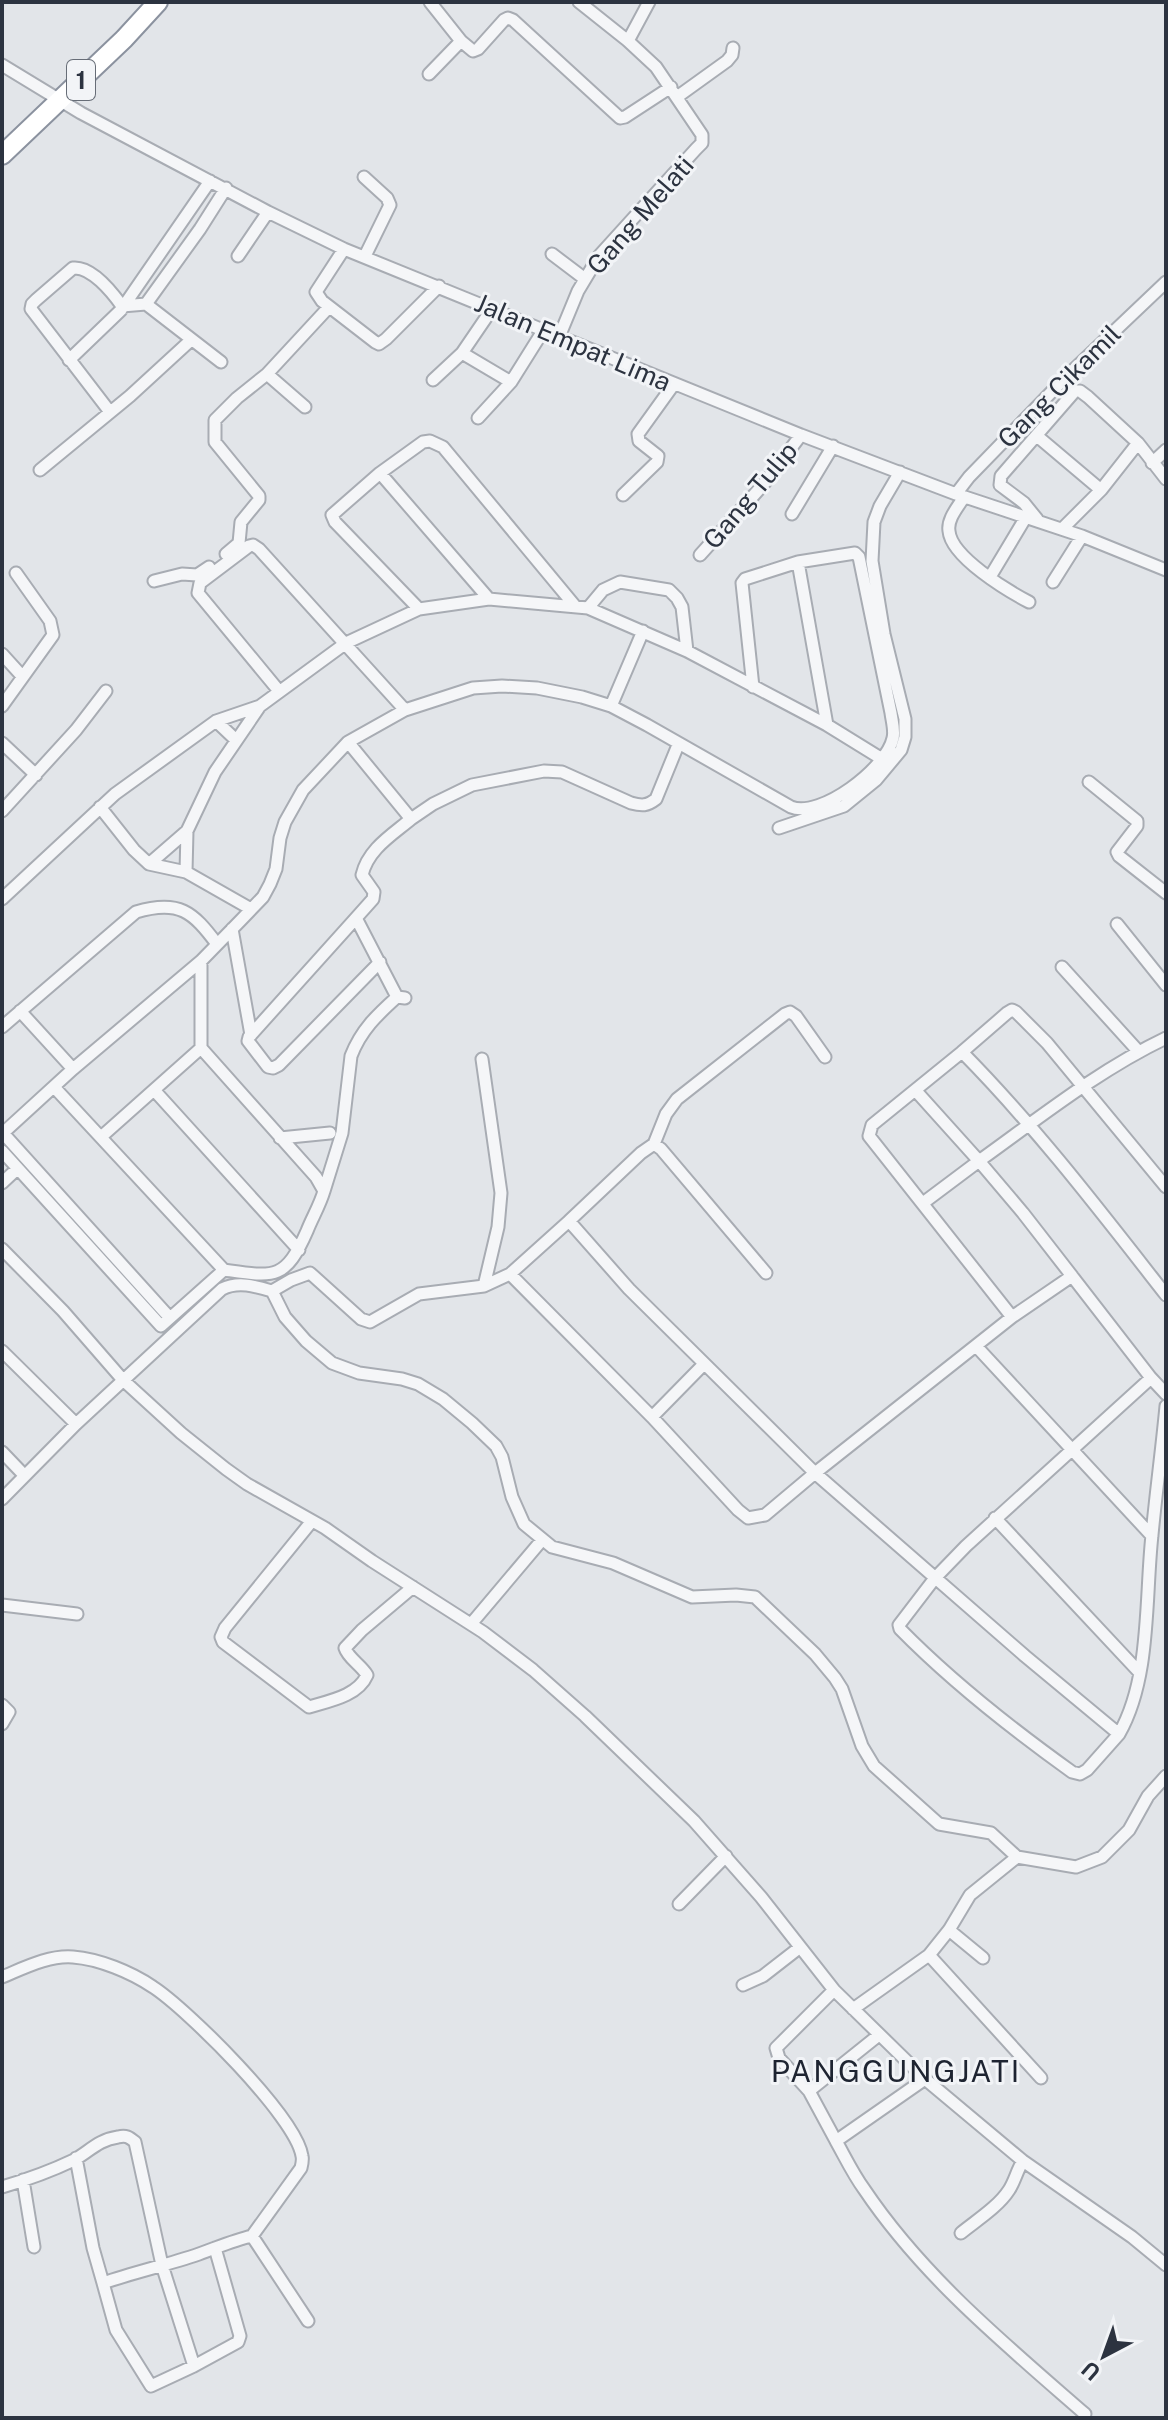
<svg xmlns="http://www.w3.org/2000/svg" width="1168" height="2420" font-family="'Public Sans',sans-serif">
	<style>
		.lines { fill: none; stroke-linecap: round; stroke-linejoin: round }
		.minor-casing { stroke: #a8acb3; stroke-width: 15 }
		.trunk-casing { stroke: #8b929f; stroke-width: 22 }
		.minor { stroke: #f5f6f8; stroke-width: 11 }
		.trunk { stroke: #fff; stroke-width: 18 }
		.labels { text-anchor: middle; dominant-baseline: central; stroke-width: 6; stroke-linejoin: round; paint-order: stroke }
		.shield { fill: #f2f4f7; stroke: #676d77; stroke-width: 2 }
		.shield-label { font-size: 24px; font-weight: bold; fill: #2c3340 }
		.street-label { font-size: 26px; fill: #2c3340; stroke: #f2f4f7 }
		.quarter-label { font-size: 30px; letter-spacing: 2px; fill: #1e2431; stroke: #f2f4f7 }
	</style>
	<rect width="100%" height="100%" fill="#e2e5e9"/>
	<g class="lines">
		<defs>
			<path id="minor" d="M430 2 461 41 473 51 478 49 504 20 508 18 513 20 620 118 625 117 671 87
				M628 41 649 2
				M2 65 81 113 268 212 344 249 801 435 956 494 1082 536 1166 570
				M429 74 461 41
				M677 97 727 61 732 55 733 48
				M364 177 387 198 390 205 365 256
				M344 249 316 292 322 301 375 342 379 344 386 339 439 286
				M552 254 585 279
				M238 256 268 212
				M146 304 200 229 226 188
				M122 306 146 304 221 362
				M559 337 578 291 599 256 696 149 702 143V135L656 67 628 41 579 2
				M462 353 511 382
				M69 360 121 310 210 181
				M267 374 305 407
				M433 380 462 353 492 309
				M110 412 31 309 32 304 36 300 73 268C91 266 112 292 122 306
				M478 418 511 382 543 331
				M1037 436 1101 490
				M1152 463 1166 450
				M40 470 130 396 191 340
				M380 473 489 599
				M956 494 969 477 1066 377 1166 282
				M623 495 657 462 658 456 639 441 638 434 674 384
				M964 497C958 507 947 519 949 531 951 557 1008 591 1029 602
				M792 514 833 446
				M1037 519 1024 503 1000 485 1001 476 1075 391H1080L1088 397 1138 443 1166 479
				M1062 529 1101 490 1138 443
				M226 554 239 543 241 522 259 500V496L215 442V420L237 398 267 374 329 307
				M700 555 763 485 801 435
				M990 577 1026 517
				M154 581 182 574 197 575 209 567
				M1053 582 1082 536
				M588 608 603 590 620 582 669 590 677 598 682 607 687 651
				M419 609 335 522 332 515 380 473 423 442 430 441 443 447 575 606
				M2 654 22 676
				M753 687 742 583 745 579 798 562
				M279 691 198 593 200 583 249 546 253 545 259 549 405 710
				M2 706 53 635 50 621 16 573
				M611 706 643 631
				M216 721 236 740
				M348 742 411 819C392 835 368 849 362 875L374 892 373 899 356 918 397 997 405 998
				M2 743 36 775
				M1089 782 1137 821V826L1117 852 1119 856 1166 893
				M100 807 134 850 149 864 186 872 251 909
				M2 811 76 730 106 691
				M411 819 433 804 472 785 544 771 562 772 631 803C642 806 647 806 656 799L678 745
				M779 828 844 806 876 780 901 750 905 737V719L884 634 872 561 874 522 880 506 900 472
				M149 864 187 831
				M186 872 187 831 215 772 260 706
				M2 899 115 794 216 721 260 706 346 643 419 609 489 599 588 608 687 651 827 725 882 759
				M356 918 249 1037 248 1041 268 1067 273 1068 279 1065 380 962
				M1117 924 1166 985
				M232 929 251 1035
				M201 961V1048
				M1062 967 1139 1052
				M20 1011 73 1069
				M2 1027 136 912C179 899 193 912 217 944
				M962 1052 872 1125 869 1136 1012 1317
				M482 1059 501 1193 498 1227 484 1286
				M154 1090 299 1250
				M916 1091 979 1161 923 1203
				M2 1132 170 1318
				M2 1134 73 1069 201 961 241 920 263 897 270 884 276 869 280 838 285 822 303 790 348 742 405 710 473 688 502 686 537 688 582 697 611 706 647 725 791 807C820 819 887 768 893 738 895 731 892 721 891 713L859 557 855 553 798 562 827 725
				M101 1137 201 1048 316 1177 324 1191C320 1205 312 1218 307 1231 285 1281 274 1277 224 1270
				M280 1138 330 1133
				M654 1144 666 1114 677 1099 785 1014 790 1012 796 1016 825 1057
				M2 1151 161 1326 224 1270 54 1087
				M2 1183 17 1169
				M1166 1187 1047 1043 1016 1012 1012 1010 1007 1013 962 1052C1036 1127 1101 1212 1166 1295
				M324 1191 342 1133 351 1056C361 1030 377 1015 397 997
				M569 1221 641 1153 654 1144 661 1149 766 1273
				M2 1249 63 1311 123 1380 181 1433 226 1469 247 1484 325 1528 372 1561 483 1632 533 1670 585 1716 694 1821 761 1897 834 1990 925 2079 1023 2161 1132 2237 1166 2265
				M510 1274 652 1417 738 1510 748 1518 765 1515 815 1473 1012 1317 1072 1276 1023 1213 979 1161C1039 1118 1099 1070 1166 1038
				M1072 1276 1151 1378 1166 1394
				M272 1291 291 1280 310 1273 361 1319 370 1322 419 1294 484 1286 510 1274 569 1221 629 1289 815 1473 1025 1656 1119 1734C1151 1678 1145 1599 1152 1535 1156 1492 1162 1449 1166 1406
				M976 1346 1152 1536
				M2 1351 76 1424
				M652 1417 704 1364
				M2 1452 24 1475
				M2 1499 76 1424 222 1289C238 1281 255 1286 272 1291L285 1317 306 1341 332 1363 359 1373 402 1379 418 1384 443 1399 472 1423 496 1446 502 1457 512 1497 524 1524 552 1547 613 1563 692 1597 736 1595 755 1597 815 1654 835 1678 842 1689 862 1746 874 1766 939 1824 991 1833 1017 1857
				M995 1518 1140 1673
				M312 1521 225 1628 221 1637 223 1642 309 1707C329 1701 358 1696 367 1675 361 1665 348 1658 345 1648L362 1630 413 1587
				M2 1605 77 1614
				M471 1624 542 1540
				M2 1705 9 1712 2 1724
				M1119 1734 1087 1770 1080 1774 1072 1772C1012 1729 953 1683 900 1629L899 1625 935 1578 966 1546 1151 1378
				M679 1904 726 1856
				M949 1930 983 1958
				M929 1955 1041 2078
				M2 1977C24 1968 49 1955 73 1957 99 1959 131 1972 153 1987 187 2009 296 2117 302 2156 303 2160 302 2164 301 2168L252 2236C234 2240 216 2248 199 2254 167 2265 135 2272 103 2283L116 2330 151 2386 194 2366 238 2342 240 2336 215 2248
				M743 1985 763 1976 799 1948
				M853 2009 929 1955 949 1930 970 1895 1017 1857 1076 1867 1102 1857 1129 1830 1148 1796 1166 1776
				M925 2079 836 2141C845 2157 853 2174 864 2189 923 2277 1006 2345 1085 2414
				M809 2091 779 2058 776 2048 834 1990
				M836 2141 809 2091 879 2035
				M76 2158 93 2248 103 2283
				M23 2180 34 2247
				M2 2187C26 2180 51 2171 74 2160 90 2151 98 2140 118 2137 126 2135 129 2137 135 2142L162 2265 194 2366
				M961 2233C977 2220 998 2207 1009 2190 1015 2181 1017 2170 1023 2161
				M252 2236 308 2321"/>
			<path id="trunk" d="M2 155 124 39 158 2"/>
		</defs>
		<use href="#minor" class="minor-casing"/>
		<use href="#trunk" class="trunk-casing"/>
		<use href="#minor" class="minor"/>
		<use href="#trunk" class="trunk"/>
	</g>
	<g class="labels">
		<rect class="shield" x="67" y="60" width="28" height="40" rx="6"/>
		<g class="shield-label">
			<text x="81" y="80">1</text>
		</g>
		<g class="street-label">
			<text transform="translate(640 215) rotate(-49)">Gang Melati</text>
			<text transform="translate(573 342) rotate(23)">Jalan Empat Lima</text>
			<text transform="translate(1059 386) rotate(-45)">Gang Cikamil</text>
			<text transform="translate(750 495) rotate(-50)">Gang Tulip</text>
		</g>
		<g class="quarter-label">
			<text x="896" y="2071">PANGGUNGJATI</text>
		</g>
	</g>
	<rect width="1168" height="2420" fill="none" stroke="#2c3340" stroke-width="8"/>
	<g transform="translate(1104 2356) rotate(221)" stroke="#f2f4f7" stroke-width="6" paint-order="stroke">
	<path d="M0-6L14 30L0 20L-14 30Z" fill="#2c3340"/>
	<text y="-12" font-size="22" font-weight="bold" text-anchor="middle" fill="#2c3340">U</text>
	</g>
</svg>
